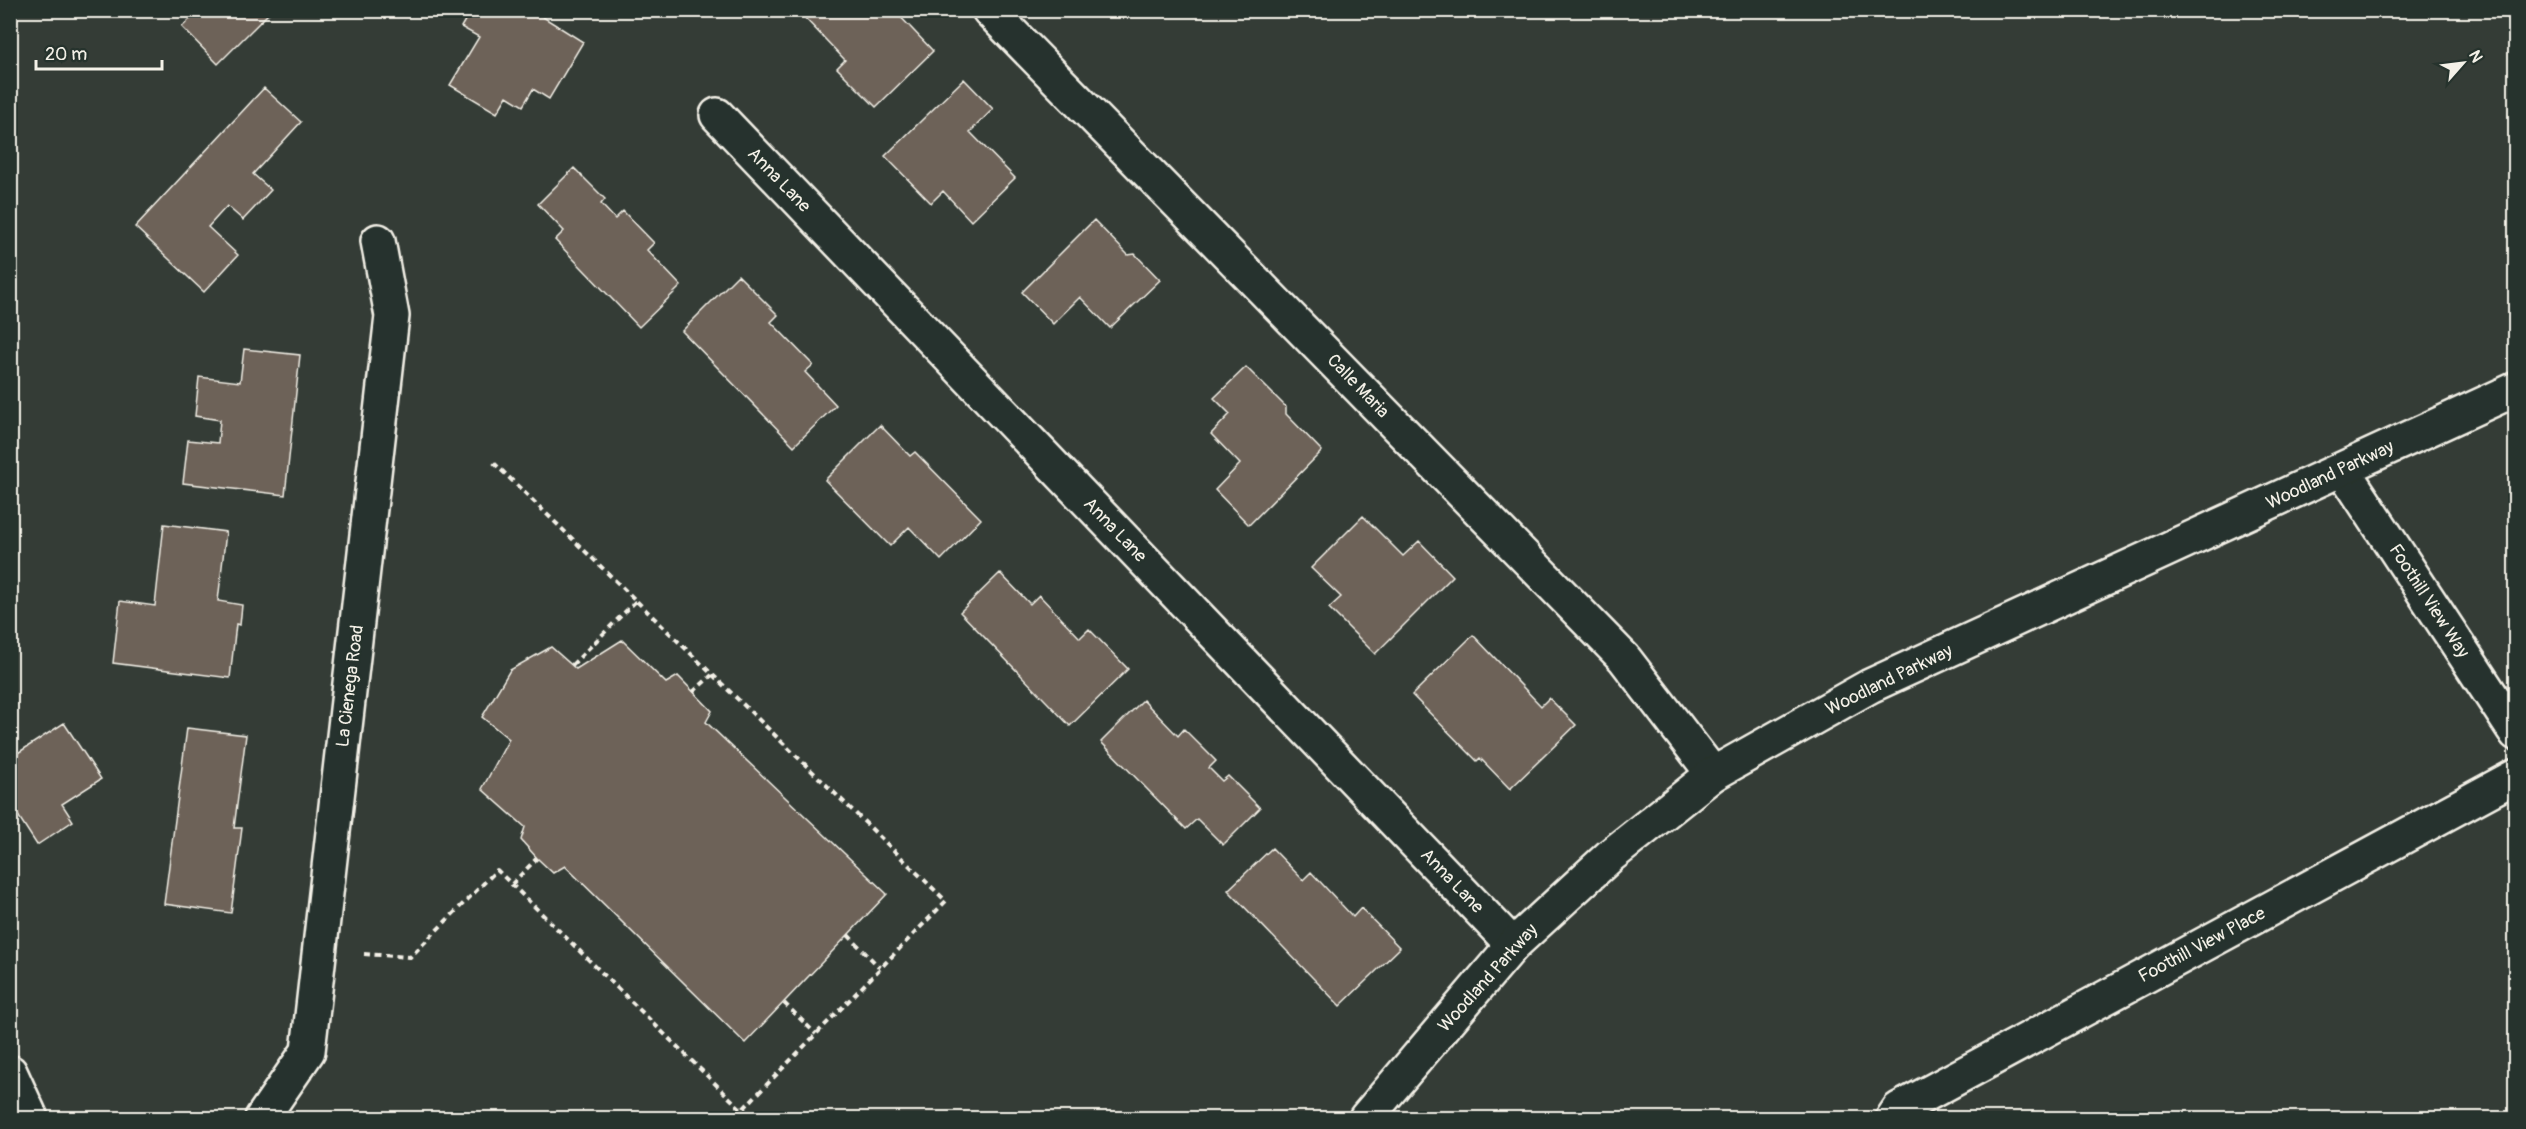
<svg xmlns="http://www.w3.org/2000/svg" width="2526" height="1129" font-family="Pangolin,sans-serif">
	<style>
		.building { fill: #6d6259; stroke: #f4f1e8; stroke-width: 1.5 }
		.lines { fill: none; stroke-linecap: round; stroke-linejoin: round }
		.minor-casing { stroke: #f4f1e8; stroke-width: 38 }
		.tertiary-casing { stroke: #f4f1e8; stroke-width: 38 }
		.secondary-casing { stroke: #f4f1e8; stroke-width: 38 }
		.path { stroke: #f4f1e8; stroke-width: 4; stroke-dasharray: 6 4.5; stroke-linecap: butt }
		.minor { stroke: #26332d; stroke-width: 33 }
		.tertiary { stroke: #26332d; stroke-width: 33 }
		.secondary { stroke: #26332d; stroke-width: 33 }
		.labels { text-anchor: middle; dominant-baseline: central; stroke-width: 4.5; stroke-linejoin: round; paint-order: stroke }
		.street-label { font-size: 18px; fill: #f4f1e8; stroke: #26332d }
	</style>
	<rect width="100%" height="100%" fill="#343c36"/>
	<filter id="ink" filterUnits="userSpaceOnUse"><feTurbulence type="fractalNoise" baseFrequency=".0167" numOctaves="2"/><feDisplacementMap in="SourceGraphic" scale="12" xChannelSelector="R" yChannelSelector="G"/><feConvolveMatrix kernelMatrix="1 2 1 2 8 2 1 2 1" color-interpolation-filters="sRGB"/></filter>
	<g filter="url(#ink)">
		<path class="building" d="M199 10H272L218 64 182 27Z
			M471 10H532L583 42 549 99 533 89 523 106 507 96 497 113 450 85 479 37 461 27Z
			M811 10H894L933 51 876 107 837 68 845 60 804 17Z
			M964 79 993 109 970 132 1015 178 971 221 943 191 931 203 885 156Z
			M264 88 301 122 253 174 271 190 243 220 227 206 208 227 238 255 204 292 135 227Z
			M574 168 605 199 601 204 615 219 623 211 654 243 647 250 681 286 639 327 555 240 564 231 538 204Z
			M1094 220 1128 255 1135 254 1160 280 1110 328 1080 297 1053 324 1022 292Z
			M738 275 778 315 771 322 813 365 805 372 836 405 794 446 682 331Z
			M244 349 300 355 285 495 183 483 188 440 218 443 220 420 195 416 199 377 240 382Z
			M1246 367 1286 407V414L1322 451 1249 525 1215 490 1240 464 1211 434 1230 414 1214 398Z
			M880 425 910 456 915 452 981 519 941 560 909 527 890 546 825 480Z
			M1363 516 1403 556 1419 541 1453 576 1375 654 1329 608 1341 597 1311 568Z
			M164 524 226 532 218 601 242 605 240 625 236 624 230 678 113 663 120 601 155 606Z
			M1000 573 1030 604 1039 595 1080 638 1089 629 1128 669 1070 726 960 612Z
			M1473 635 1541 706 1549 698 1576 725 1510 789 1480 758 1477 761 1412 695Z
			M622 640 666 683 678 676 712 711 706 722 887 894 745 1043 565 866 553 873 537 858 521 840 525 827 482 789 509 739 482 717 510 670 551 647 576 669Z
			M1143 700 1178 736 1184 729 1216 761 1209 768 1222 781 1228 776 1260 808 1223 845 1197 819 1186 829 1101 742Z
			M64 723 101 779 62 804 73 821 37 845 10 803V758Z
			M187 728 246 735 234 828H242L231 913 164 904Z
			M1272 848 1303 880 1311 872 1353 917 1361 908 1400 948 1340 1006 1228 890Z"/>
		<g class="lines">
			<defs>
				<path id="minor" d="M989 10 1624 658 1713 774
					M717 115 1513 945
					M2343 470 2516 733
					M262 1118 308 1051 392 316 378 241
					M1893 1118 1899 1109 2516 776"/>
				<path id="tertiary" d="M1366 1118 1513 945 1610 856 1713 774 1870 686 2516 389"/>
				<path id="secondary" d="M10 1072 31 1118"/>
			</defs>
			<use href="#minor" class="minor-casing"/>
			<use href="#tertiary" class="tertiary-casing"/>
			<use href="#secondary" class="secondary-casing"/>
			<path class="path" d="M572 665 636 601
				M693 692 712 675
				M512 884 537 858
				M848 935 880 968
				M364 954 410 957 497 870 742 1110 946 901 492 461
				M784 1003 816 1034"/>
			<use href="#minor" class="minor"/>
			<use href="#tertiary" class="tertiary"/>
			<use href="#secondary" class="secondary"/>
		</g>
	</g>
	<g class="labels">
		<g class="street-label">
			<text transform="translate(779 180) rotate(46)">Anna Lane</text>
			<text transform="translate(1358 386) rotate(46)">Calle Maria</text>
			<text transform="translate(2330 475) rotate(-25)">Woodland Parkway</text>
			<text transform="translate(1115 530) rotate(46)">Anna Lane</text>
			<text transform="translate(2429 601) rotate(57)">Foothill View Way</text>
			<text transform="translate(1889 680) rotate(-26)">Woodland Parkway</text>
			<text transform="translate(350 686) rotate(-83)">La Cienega Road</text>
			<text transform="translate(1452 881) rotate(46)">Anna Lane</text>
			<text transform="translate(2202 945) rotate(-28)">Foothill View Place</text>
			<text transform="translate(1488 978) rotate(-48)">Woodland Parkway</text>
		</g>
	</g>
	<rect width="2526" height="1129" fill="none" stroke="#26332d" stroke-width="36"/>
	<rect x="18" y="18" width="2490" height="1093" fill="none" stroke="#f4f1e8" stroke-width="2" filter="url(#ink)"/>
	<g transform="translate(2463 63) rotate(62)" stroke="#26332d" stroke-width="4.5" paint-order="stroke">
	<path d="M0-4.5L10 22L0 15L-10 22Z" fill="#f4f1e8"/>
	<text y="-9" font-size="16" font-weight="bold" text-anchor="middle" fill="#f4f1e8">N</text>
	</g>
	<path d="M36 60v9h126v-9" fill="none" stroke="#f4f1e8" stroke-width="3"/>
	<text x="45" y="60" font-size="18" fill="#f4f1e8" stroke="#26332d" stroke-width="4.5" paint-order="stroke">20 m</text>
</svg>
